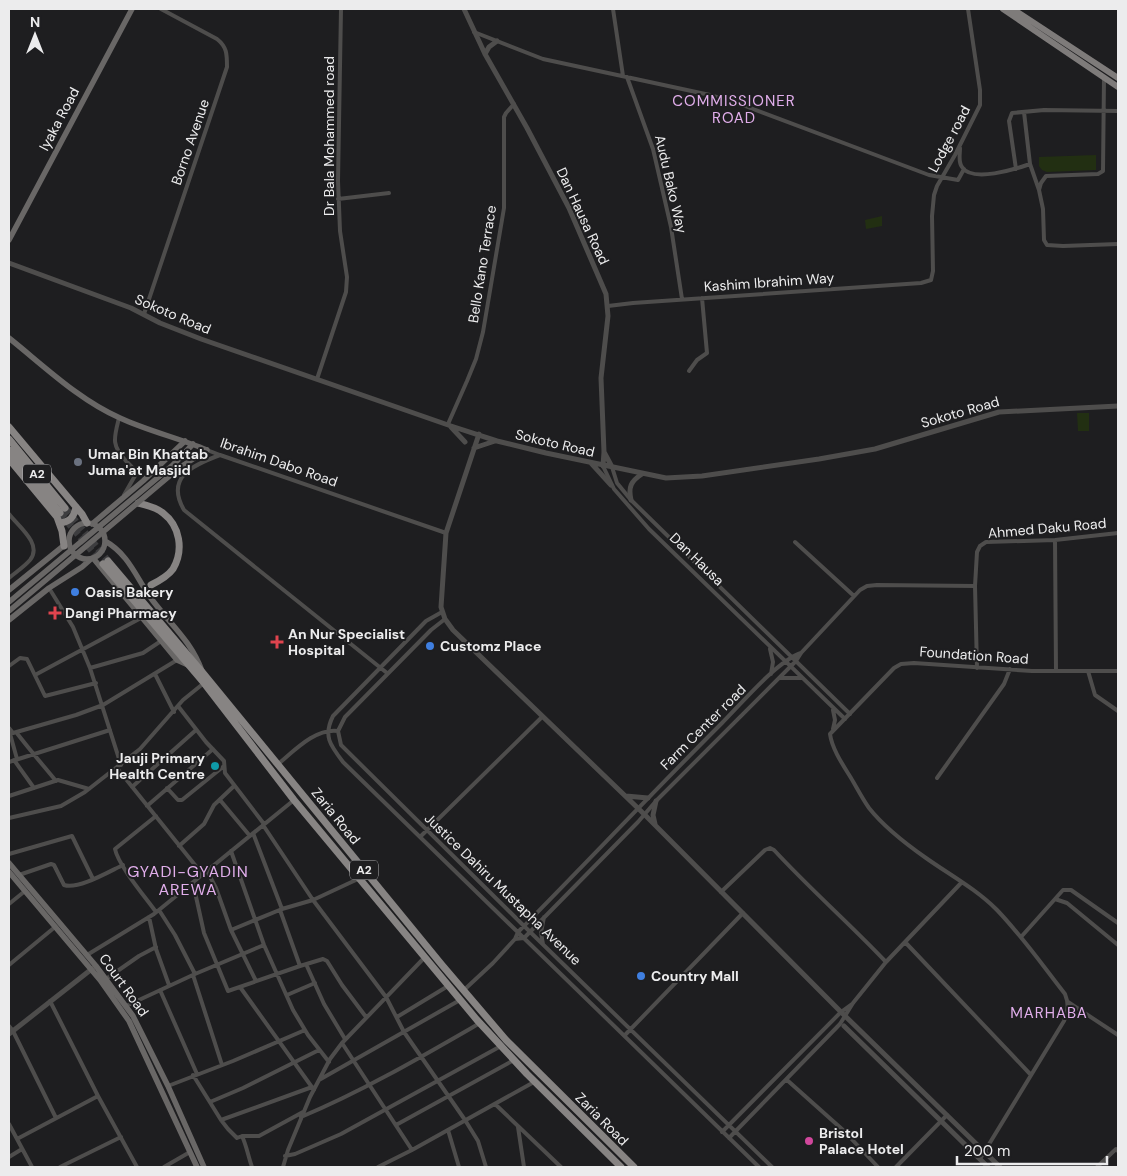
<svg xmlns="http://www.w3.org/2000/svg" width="1127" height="1176" font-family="'DM Sans',sans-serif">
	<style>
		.green { fill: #222f12 }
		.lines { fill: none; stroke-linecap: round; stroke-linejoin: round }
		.trunk-tunnel { stroke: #3d3d3f; stroke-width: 7; stroke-dasharray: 7 3.5; stroke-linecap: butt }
		.minor { stroke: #4e4d4c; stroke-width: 4 }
		.tertiary { stroke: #4e4d4c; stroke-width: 5 }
		.secondary { stroke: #696766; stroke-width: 5.5 }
		.primary { stroke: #7e7b7a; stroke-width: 6 }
		.trunk { stroke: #878483; stroke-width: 7 }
		.secondary-bridge { stroke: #696766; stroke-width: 5.5 }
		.worship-dot { fill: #6b7280; stroke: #1e1e20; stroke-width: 2 }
		.shop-dot { fill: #3f7fe0; stroke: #1e1e20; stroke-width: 2 }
		.health-dot { fill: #e0444e; stroke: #1e1e20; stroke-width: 2 }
		.culture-dot { fill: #0f9aa8; stroke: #1e1e20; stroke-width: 2 }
		.hotel-dot { fill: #d1479c; stroke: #1e1e20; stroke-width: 2 }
		.labels { text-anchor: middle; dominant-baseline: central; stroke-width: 4; stroke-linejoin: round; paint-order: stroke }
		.shield { fill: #1e1e20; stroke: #aeaeb0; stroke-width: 1 }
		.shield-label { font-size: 12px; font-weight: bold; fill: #ececed }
		.street-label { font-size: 14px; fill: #ececed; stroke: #1e1e20 }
		.poi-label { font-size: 14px; font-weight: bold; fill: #ececed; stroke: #1e1e20; text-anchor: start }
		.neighbourhood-label { font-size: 15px; letter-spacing: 1px; fill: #e1aeeb; stroke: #1e1e20 }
		.quarter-label { font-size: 16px; letter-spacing: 1px; fill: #e1aeeb; stroke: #1e1e20 }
	</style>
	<rect width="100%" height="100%" fill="#1e1e20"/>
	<path class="green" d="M1096 155V170L1047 172 1042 170 1039 166V157Z
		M882 216V226L866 229 865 220Z
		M1077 413H1089V431H1078Z"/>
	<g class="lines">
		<path class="trunk-tunnel" d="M65 508 108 561
			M60 513 103 564"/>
		<path class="minor" d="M613 9 623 76
			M474 32 543 59 710 95 745 106 929 175 958 180 964 169
			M627 77 653 149 671 227 682 299
			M1024 112 1030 164 1039 190 1043 209 1044 240 1047 245 1063 246 1118 244
			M960 148C960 155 958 162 962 167 972 183 1016 169 1030 164
			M1016 169 1009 121 1012 113 1044 110 1118 111
			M1039 190 1041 183 1046 176 1098 174 1103 171 1104 77
			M338 199 389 193
			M608 306 633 303 921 283 931 280 933 271 932 216 934 195 937 186 955 155 980 105V90L968 9
			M144 314 227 67C227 54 227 47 217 39L161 9
			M689 371 697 360 707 353 702 298
			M317 379 346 292 347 277 340 231 338 181 341 9
			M119 418C114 438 111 445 126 461 130 465 134 468 136 474L124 495
			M448 424 467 381 476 359 483 332 504 208V117L506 113 514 104
			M207 450 220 455 446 533
			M220 455C193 465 165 477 184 510L387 673
			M603 466 614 489 649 529 845 719
			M612 467 617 483 631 500 850 714
			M9 514C18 526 43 544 30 560 24 567 16 572 9 578
			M1055 540 1056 671
			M795 542 854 596
			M49 588 73 627 90 668 121 765
			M442 612 426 621 333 716C323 736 330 745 343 762L759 1167
			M445 619 431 630 345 717 338 731 341 745 524 926 772 1167
			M770 649 773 662 771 674
			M801 653C777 661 741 704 722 723 653 792 586 863 518 932L515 939 524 938 638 822 656 801 796 661 801 653 860 590 867 586 877 585 975 586
			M9 666 20 658 27 659 45 696 96 683
			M90 668 143 653 161 641
			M977 668 975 586 977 552 980 546 986 542 1055 540 1118 533
			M1088 671 1095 695 1118 711
			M155 674 174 712
			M35 675 141 618
			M779 678H801
			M178 706 206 742 224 761 225 773 264 824
			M9 728 13 733 76 715 103 705 177 660
			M833 729 835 720 833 710
			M9 730 17 759
			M16 732C29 749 42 764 56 781
			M14 760 34 788
			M9 762 110 730
			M277 765C294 751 315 728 338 731
			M117 768 203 875
			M937 778 1004 684 1010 669
			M132 787 196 730
			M167 788 178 800H182L224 766
			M9 796 58 780 89 789
			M220 800 250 836
			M147 806 213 749
			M156 816 115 849C118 865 146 898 156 912
			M9 818 61 806 85 792 140 749 183 700 204 683
			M263 825 313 900 386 997 404 1032 465 1120 478 1141 486 1167
			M253 833 282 909
			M420 837 542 717
			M179 846 204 824 214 805 234 786
			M231 851 264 945 293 1010 308 1035 329 1062
			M9 854 72 836 93 879
			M207 871 216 888 231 930 256 981
			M19 875 51 864 54 865 64 885C78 890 110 871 123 865
			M193 883 204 933 228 991 300 966 323 959 327 961 342 985 366 1017
			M721 892 765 850 770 848 774 850C810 889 850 924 886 962
			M1055 899 1063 890H1071L1118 923
			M9 904 25 891
			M159 910 175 935 195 974
			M280 910 300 966
			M149 917 156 949 169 985
			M231 930 282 909 313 900 358 879
			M1021 937 1055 899 1067 903 1118 945
			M905 942 1031 1075
			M543 944 541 933 544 917
			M87 955 154 914 294 800
			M306 964 324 1004 345 1039
			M9 965 55 927
			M193 975 222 1065
			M106 979 139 956 156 947
			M240 987 314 1090
			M160 990 197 1074
			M464 990 493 963 515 939
			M287 995 315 983
			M50 1001 98 1096
			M1068 1002 1118 1035
			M126 1006 195 974 264 945
			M397 1017 448 986
			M9 1026 13 1031 56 1118
			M625 1035 743 913
			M342 1043 412 1150
			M193 1075 221 1120 228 1129 237 1138 242 1136C247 1147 248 1156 252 1167
			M319 1080 460 1000
			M787 1080 843 1130 878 1167
			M168 1086 233 1061 305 1030
			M210 1102 243 1088 319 1050
			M495 1104 561 1167
			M301 1117C363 1091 421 1057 480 1023
			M221 1120 312 1087
			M9 1124 32 1167
			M396 1125 514 1060
			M518 1127 524 1167
			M448 1130 459 1167
			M722 1132 841 1012 852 1004
			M242 1136H259L303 1112
			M729 1138 840 1024 853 1003 886 962 962 882
			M17 1139 98 1096 137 1167
			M285 1156 295 1154 341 1134 501 1046
			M9 1157 22 1149
			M980 1159 1064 1021C1068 1010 1069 1004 1065 994 1043 966 1022 936 997 910 976 889 950 875 926 858 906 844 884 827 869 808 862 798 857 788 851 778 843 765 832 749 830 734L894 668 901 664 914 663 1032 671H1118
			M60 1167 121 1137
			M164 1167 190 1152
			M283 1167 288 1150 310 1097 330 1059 342 1043 425 957
			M378 1167 412 1150 534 1082
			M896 1167 947 1115
			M1097 1167 1116 1149 1118 1151"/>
		<path class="tertiary" d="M464 9 485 54 527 128 569 208 606 294 608 316 601 378 604 452 603 466
			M485 54 489 47 497 41
			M9 263 131 308 160 323 201 339 451 426 497 441 546 453 666 478 702 476 819 459 875 449 999 412 1118 406
			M451 427 465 442
			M479 434 446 533 441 607 445 619 453 630 645 815 841 1012 1000 1167
			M474 448 495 441
			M604 452 612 467
			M591 463 611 485
			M631 500C628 487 631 481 642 474
			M626 796 648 798
			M655 824 653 815 656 801
			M844 1026 988 1167
			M9 1034 93 968"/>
		<path class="secondary" d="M9 240 132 9
			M9 338C44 366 79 400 120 418 148 431 179 438 207 450
			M174 464 193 444
			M179 468 207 450
			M69 541a18 18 0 1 1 36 0a18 18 0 1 1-36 0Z
			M92 524 143 481 185 441
			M105 541C130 555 137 580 153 601 172 626 191 641 202 671
			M93 558 177 660 188 665
			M9 590 67 543
			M9 620 49 588 82 567 91 559
			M9 863 96 966 133 1016 168 1086 204 1167
			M9 872 100 980 129 1021 197 1167"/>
		<path class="primary" d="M1003 9 1118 87
			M1013 9 1118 78"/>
		<path class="trunk" d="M9 427 82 514 87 523
			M9 439 65 508
			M9 450 60 513
			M9 459 57 517 62 531 64 546
			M138 503C146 505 156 507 163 513 180 526 184 550 173 569 168 576 159 581 151 585
			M60 523C70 522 74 517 76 507
			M108 561 203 673 442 965 506 1040 634 1167
			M103 564 204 683 294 800 477 1020 527 1074 621 1167"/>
		<path class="secondary-bridge" d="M9 602 174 464
			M9 611 179 468"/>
	</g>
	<circle class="worship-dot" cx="78" cy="462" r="5"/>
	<g class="shop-dot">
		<circle cx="75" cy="592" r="5"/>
		<circle cx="430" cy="646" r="5"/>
		<circle cx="641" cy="976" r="5"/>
	</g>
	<g class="health-dot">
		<path d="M52.5 605.5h5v5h5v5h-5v5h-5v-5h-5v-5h5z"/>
		<path d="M274.5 634.5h5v5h5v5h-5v5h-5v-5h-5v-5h5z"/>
	</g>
	<circle class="culture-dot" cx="215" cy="766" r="5"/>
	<circle class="hotel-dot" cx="809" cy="1141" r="5"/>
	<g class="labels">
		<g class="shield">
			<rect x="23" y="464.5" width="28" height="19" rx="4"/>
			<rect x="350" y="860.5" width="28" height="19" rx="4"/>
		</g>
		<g class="shield-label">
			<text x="37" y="474">A2</text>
			<text x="364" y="870">A2</text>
		</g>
		<g class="street-label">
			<text transform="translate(59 119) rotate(-62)">Iyaka Road</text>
			<text transform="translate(329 136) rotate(-90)">Dr Bala Mohammed road</text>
			<text transform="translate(949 139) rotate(-62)">Lodge road</text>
			<text transform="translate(190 142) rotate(-71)">Borno Avenue</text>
			<text transform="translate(671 184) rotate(77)">Audu Bako Way</text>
			<text transform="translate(583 216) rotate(65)">Dan Hausa Road</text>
			<text transform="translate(482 264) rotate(-81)">Bello Kano Terrace</text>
			<text transform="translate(769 282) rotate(-4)">Kashim Ibrahim Way</text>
			<text transform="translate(173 314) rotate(23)">Sokoto Road</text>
			<text transform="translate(960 412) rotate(-16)">Sokoto Road</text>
			<text transform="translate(555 443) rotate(13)">Sokoto Road</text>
			<text transform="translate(279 462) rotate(19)">Ibrahim Dabo Road</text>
			<text transform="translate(1047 528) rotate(-5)">Ahmed Daku Road</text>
			<text transform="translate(697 559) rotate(44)">Dan Hausa</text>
			<text transform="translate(974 655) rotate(4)">Foundation Road</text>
			<text transform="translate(703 727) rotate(-45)">Farm Center road</text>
			<text transform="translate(336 816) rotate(51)">Zaria Road</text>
			<text transform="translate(503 889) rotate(44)">Justice Dahiru Mustapha Avenue</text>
			<text transform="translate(124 985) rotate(54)">Court Road</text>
			<text transform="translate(602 1119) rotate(45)">Zaria Road</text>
		</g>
		<g class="poi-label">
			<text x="88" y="454">Umar Bin Khattab<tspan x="88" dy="16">Juma'at Masjid</tspan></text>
			<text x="85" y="592">Oasis Bakery</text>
			<text x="65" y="613">Dangi Pharmacy</text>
			<text x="288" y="634">An Nur Specialist<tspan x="288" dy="16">Hospital</tspan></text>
			<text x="440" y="646">Customz Place</text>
			<text x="205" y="758" text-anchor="end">Jauji Primary<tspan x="205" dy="16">Health Centre</tspan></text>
			<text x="651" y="976">Country Mall</text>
			<text x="819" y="1133">Bristol<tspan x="819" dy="16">Palace Hotel</tspan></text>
		</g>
		<g class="neighbourhood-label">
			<text x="734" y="101">COMMISSIONER<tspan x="734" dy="17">ROAD</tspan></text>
			<text x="1049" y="1013">MARHABA</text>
		</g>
		<g class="quarter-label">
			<text x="188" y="871">GYADI-GYADIN<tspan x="188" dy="18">AREWA</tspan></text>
		</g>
	</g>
	<rect width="1127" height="1176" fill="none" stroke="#ececed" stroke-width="20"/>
	<g transform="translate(35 35)" stroke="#1e1e20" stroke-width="4" paint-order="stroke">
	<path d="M0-4L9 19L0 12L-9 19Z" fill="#ececed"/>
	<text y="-8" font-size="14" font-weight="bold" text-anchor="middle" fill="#ececed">N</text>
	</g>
	<path d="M957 1156v8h150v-8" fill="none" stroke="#ececed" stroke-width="2.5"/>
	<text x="964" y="1156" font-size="15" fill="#ececed" stroke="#1e1e20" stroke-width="4" paint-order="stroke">200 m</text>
</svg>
